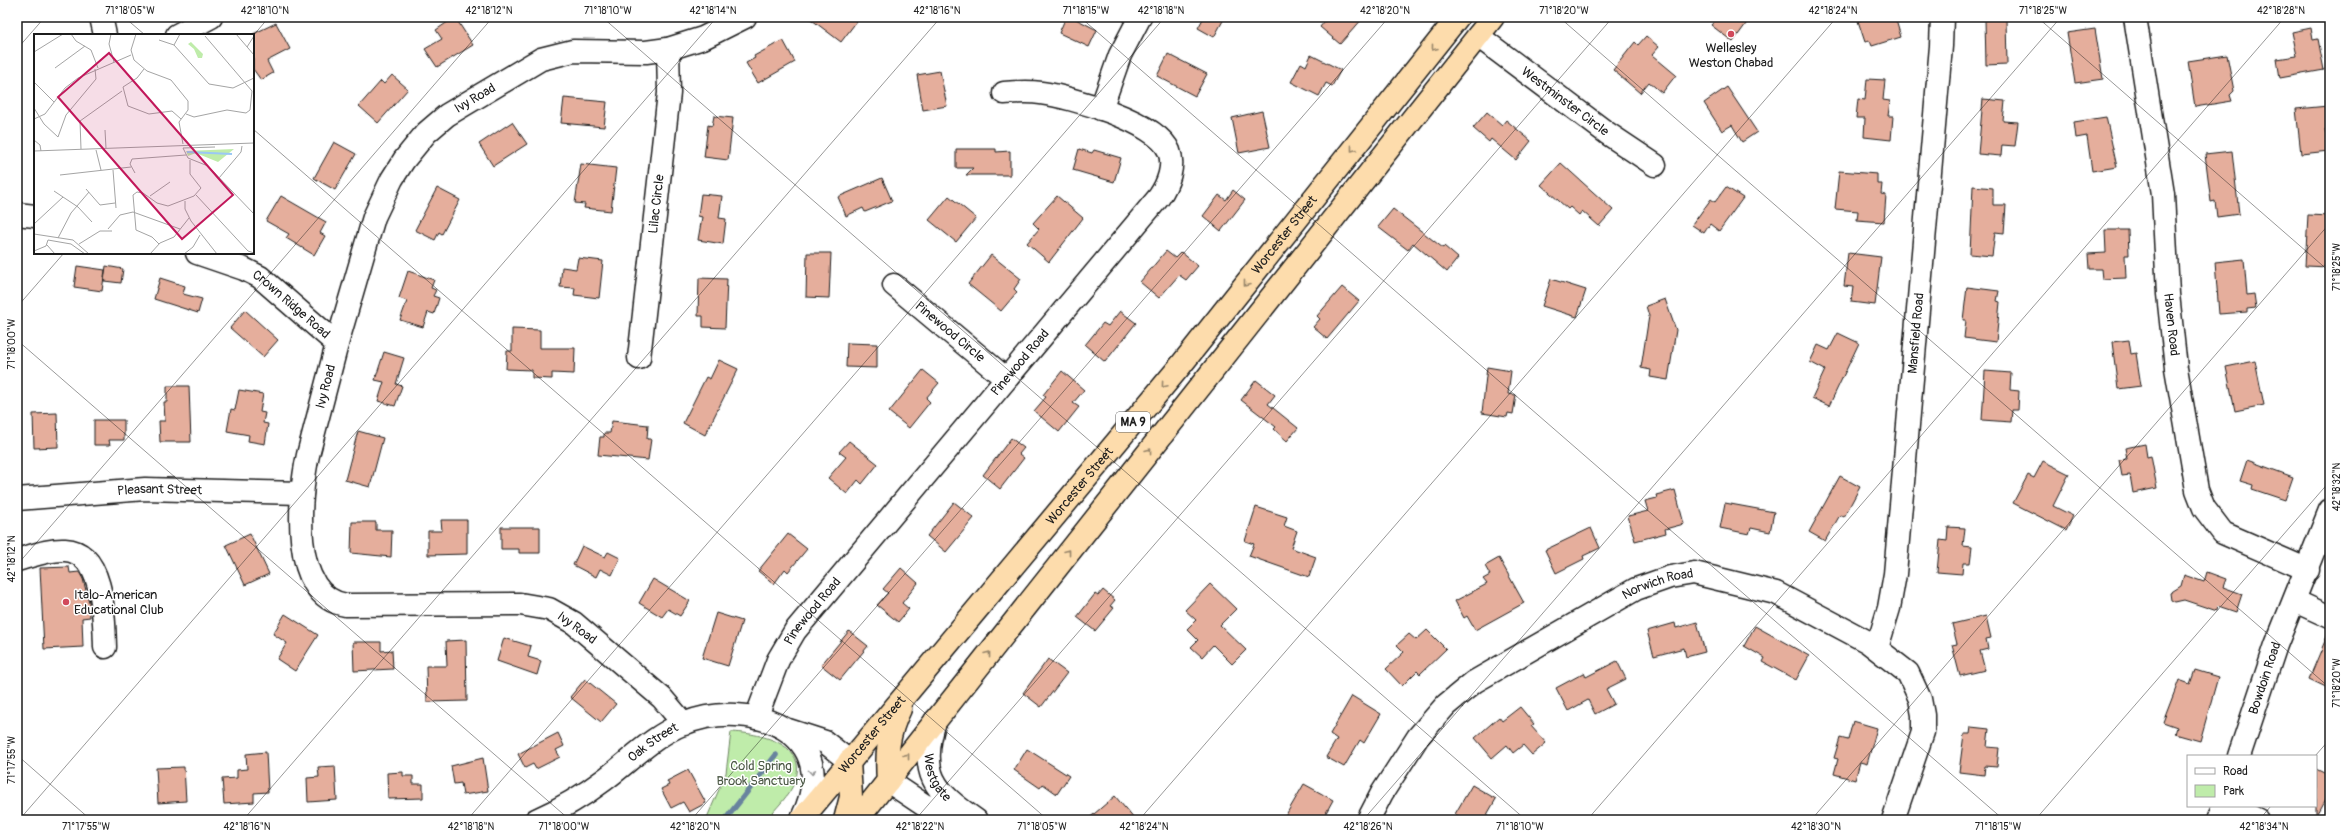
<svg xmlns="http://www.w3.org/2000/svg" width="2347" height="837" font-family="Pangolin,sans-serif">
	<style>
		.park { fill: #bfecaa; stroke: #6e8463 }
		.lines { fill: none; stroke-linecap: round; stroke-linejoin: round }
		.stream { stroke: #68839e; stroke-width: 5.5 }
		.building { fill: #e5ae9c; stroke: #1c1c1c }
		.minor-casing { stroke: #1c1c1c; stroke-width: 25 }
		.highway-casing { stroke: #1c1c1c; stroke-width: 25 }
		.minor { stroke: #fff; stroke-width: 22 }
		.highway { stroke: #fddcac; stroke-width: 22 }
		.oneway { stroke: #98866b }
		.oneway2 { stroke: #999 }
		.ticks { fill: none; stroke: #1c1c1c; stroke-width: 1; stroke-opacity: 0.45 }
		.poi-dot { fill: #d1495b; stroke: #fff; stroke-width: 1.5 }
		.labels { text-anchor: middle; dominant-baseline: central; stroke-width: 3; stroke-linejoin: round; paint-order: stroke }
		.shield { fill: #fff; stroke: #606060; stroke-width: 1 }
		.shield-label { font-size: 12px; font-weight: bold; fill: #1c1c1c }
		.poi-label { font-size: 13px; fill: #1c1c1c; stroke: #fff }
		.street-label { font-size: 13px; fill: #1c1c1c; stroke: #fff }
		.park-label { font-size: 13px; fill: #4d5a47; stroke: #fff }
		.inset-river { fill: none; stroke: #9ac8f5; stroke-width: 2 }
		.inset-road { fill: none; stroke: #a4a4a4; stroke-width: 1 }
		.view { fill: #c2185b; fill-opacity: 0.15; stroke: #c2185b; stroke-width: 2 }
		.inset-edge { fill: none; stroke: #1c1c1c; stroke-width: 2 }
		.neatline { fill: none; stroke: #1c1c1c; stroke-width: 1.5 }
		.ticks-label { font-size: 10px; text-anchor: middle; fill: #1c1c1c }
	</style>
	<rect width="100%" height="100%" fill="#fff"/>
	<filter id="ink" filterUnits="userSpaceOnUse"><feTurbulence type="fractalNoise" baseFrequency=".025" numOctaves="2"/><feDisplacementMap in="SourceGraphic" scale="8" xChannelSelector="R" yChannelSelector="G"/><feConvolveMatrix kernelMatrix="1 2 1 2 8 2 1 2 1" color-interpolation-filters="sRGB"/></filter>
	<g filter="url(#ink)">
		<path class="park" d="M731 732C758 733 809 743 795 781 790 795 776 808 766 820H706L726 773Z"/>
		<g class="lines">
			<path class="stream" d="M725 820 776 755"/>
		</g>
		<path class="building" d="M455 17 473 45 437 67 425 49 442 39 436 30Z
			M808 17H860L841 42Z
			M1066 17H1072L1097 30 1089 47 1059 33Z
			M1204 17H1225L1214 37 1198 28Z
			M1328 17H1364L1340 44 1320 27Z
			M1718 17H1751L1733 42 1711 25Z
			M1870 17H1895L1901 37 1872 46 1870 41 1865 42 1858 21Z
			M1985 19H2006L2007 64 1986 65Z
			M276 23 290 49 267 61 273 73 261 80 253 69V34Z
			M2311 28 2313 40 2318 39 2324 70 2280 78 2277 59 2297 56 2292 32Z
			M2095 29 2103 79 2075 83 2067 33Z
			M1646 36 1659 47 1652 55 1676 75 1662 93 1649 82 1640 93 1613 70 1635 42 1638 45Z
			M783 40 795 62 758 83 746 63 755 58 754 56Z
			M1168 54 1207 74 1195 96 1157 76Z
			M1311 55 1341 70 1332 86 1326 83 1319 96 1291 82 1301 63 1306 66Z
			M2227 55 2234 91 2230 95 2232 101 2195 107 2188 61Z
			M940 71 947 106 923 110 917 75Z
			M392 75 408 89 378 123 359 106 381 81 384 84Z
			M1867 79 1885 80 1883 100 1890 101 1888 116H1893L1891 140 1864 137 1865 118H1856L1858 99 1865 100Z
			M1727 87 1757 132 1742 142 1732 125 1722 131 1704 103Z
			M564 98 607 102 604 127 561 123Z
			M1983 99 2005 101 2003 121 2018 122 2015 146 2002 145 2001 156 1978 154Z
			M2328 106 2330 129H2326L2329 151 2301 154 2296 109Z
			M1262 111 1270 147 1239 153 1232 118Z
			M1487 112 1502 125 1506 120 1531 141 1516 160 1491 139 1489 142 1473 128Z
			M714 116 733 118 728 160 704 157 708 125 712 126Z
			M2106 117 2117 167 2092 171 2087 136 2076 138 2074 122Z
			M512 122 527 144 493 166 479 144Z
			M334 142 356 154 335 190 314 178Z
			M956 149H996V152L1010 151V175H966L973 168H956Z
			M1079 149 1092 153 1094 150 1121 158 1114 182 1073 170Z
			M2232 151 2239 214 2217 217 2215 201 2211 202 2205 154Z
			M1561 163 1613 210 1599 226 1582 211 1579 215 1570 207 1568 209 1541 185Z
			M581 164 616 168 611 211 584 208 585 204 575 203Z
			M1839 171 1877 174V184H1882L1881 194 1886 195 1884 222 1857 220 1858 211 1835 209Z
			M882 178 892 201 865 212 863 208 846 216 838 197Z
			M1973 186 1993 188V205H2006L2004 233 1995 232 1992 256 1970 254Z
			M1726 187 1743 198 1719 231 1710 224 1704 233 1692 225 1711 199 1715 202Z
			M437 188 460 200 442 234 439 232 435 240 415 230Z
			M1233 190 1245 200 1221 231 1203 216 1219 195 1226 200Z
			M701 194 722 196 719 218 726 219 723 244 698 240 702 217 698 216Z
			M281 196 326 222 320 233 325 236 314 255 286 238 289 234 266 221Z
			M949 196 976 218 956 242 929 220Z
			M1057 196 1083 218 1049 262 1027 243 1039 229 1033 223Z
			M1393 209 1443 248 1444 246 1458 258 1447 272 1413 243 1408 250 1378 227Z
			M2308 215 2330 216 2329 267 2305 266Z
			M2105 230H2128L2129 255H2125L2126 278 2102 279 2101 269H2089L2088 254 2106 253Z
			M1166 251 1175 258 1181 252 1198 266 1186 280 1179 275 1159 298 1140 282Z
			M807 253H831L829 298 806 297Z
			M1848 253 1881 257 1875 305 1851 302 1853 287 1844 286Z
			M991 255 1021 279 1014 289 1017 292 1001 311 968 284Z
			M578 258 603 261 599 298 574 295 575 288 560 287 562 267 576 269Z
			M2244 259 2247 295 2254 294 2256 308 2247 309V312L2219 314 2215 262Z
			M77 266 105 270 102 291 74 287Z
			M106 266 123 269 121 283 104 281Z
			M408 271 434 280 431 288 436 290 433 296 439 298 434 314 428 312 423 327 400 320 407 301 399 298Z
			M160 278 185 286 183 294 202 299 198 313 154 299Z
			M699 278 727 279 725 328 703 327V316H698Z
			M1551 279 1586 290 1577 317 1542 306Z
			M1342 287 1359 301 1327 339 1313 327 1320 319 1317 316Z
			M1967 287 1999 291 1997 301 2000 302 1996 342 1964 338 1966 320H1963Z
			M1665 299 1676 330 1668 380 1650 377 1651 370 1641 368 1649 316 1646 306Z
			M245 310 278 340 263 357 230 328Z
			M1120 311 1136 323 1105 362 1085 345 1103 323 1108 326Z
			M512 329 540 330V348H575L574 374 552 373V379L532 378V370L506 369 507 351H512Z
			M1838 333 1859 343 1829 406 1812 398 1825 370 1810 362 1818 345 1829 350Z
			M2129 340 2131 354 2136 353 2141 386 2118 389 2112 342Z
			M847 343 877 344V368L846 367Z
			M384 352 404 358 396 384 402 386 395 406 378 401 384 382 375 380Z
			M719 360 738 369 705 435 683 423 706 377 710 379Z
			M2255 361 2264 405 2235 411 2226 367Z
			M1487 367 1511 371 1508 394 1516 395 1513 414 1508 413 1507 417 1482 413Z
			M923 370 939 383 926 398 930 402 909 428 889 412Z
			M1062 371 1084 390 1073 403 1079 407 1059 432 1034 411 1046 397 1043 395Z
			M1985 371 2011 373 2010 390 2019 391 2018 410H2012L2011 422 1982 420Z
			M1256 380 1275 395 1268 404 1298 428 1287 441 1274 429 1276 427 1241 400Z
			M167 386H189L191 442H160L159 421H165L164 402H167Z
			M239 390 263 394 260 412 265 413 263 423 268 424 265 444 248 441 249 435 227 431 231 409 235 410Z
			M57 413 58 447 34 448 33 414Z
			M94 420H124V440H109L110 445H94Z
			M612 421 648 425 647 439H651L648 460 598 455 600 437H604V433H610Z
			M358 431 383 438 370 487 345 480Z
			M1011 438 1024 448 1019 454 1024 458 1000 489 983 475Z
			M849 441 878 464 862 484 858 480 847 494 828 478 846 457 839 452Z
			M2145 444 2147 457 2151 456 2157 488 2133 493 2130 475 2122 476 2119 460 2127 459 2125 448Z
			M2247 460 2293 477 2285 500 2252 489 2253 485 2240 481Z
			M2043 461 2069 474 2053 506 2073 516 2066 530 2013 503 2028 475 2034 478Z
			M1840 476 1860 487 1844 517 1840 515 1825 541 1809 532Z
			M1675 490 1684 524 1665 529 1666 533 1635 541 1628 516 1648 511 1645 501 1657 498 1656 495Z
			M954 502 974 518 946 552 927 536Z
			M1725 503 1774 512 1770 532 1751 528 1749 534 1720 528Z
			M1256 507 1287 517 1284 526 1297 531 1291 548 1316 557 1309 577 1249 556 1254 544 1245 541Z
			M441 520H467V554L428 555V531H442Z
			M352 522H376V530H392L391 557 351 553Z
			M501 527H540V553H519V549H501Z
			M1948 527 1965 528 1963 546 1972 547 1970 563H1963L1962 574 1937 572 1940 540 1947 541Z
			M1591 528 1600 548 1583 556 1584 559 1556 573 1545 550Z
			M250 534 269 574 245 585 226 545Z
			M788 534 807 549 788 572 785 569 774 584 758 571Z
			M582 546 605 557 608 552 620 558 612 575 600 569 596 577 573 565Z
			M1499 558 1524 603 1475 630 1467 616 1464 618 1455 601 1487 584 1483 579 1490 575 1485 566Z
			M69 567 70 573 79 572 83 579 89 602 90 617 82 618 83 647 44 649 40 568Z
			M901 568 918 583 902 603 909 609 898 622 877 605 888 593 883 589Z
			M2207 572 2226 579 2223 587 2242 594 2236 612 2218 606 2217 611 2184 600 2175 602 2171 600 2170 593 2181 586 2184 575 2204 582Z
			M653 579 690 601 680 616 668 609 662 617 639 603Z
			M1210 584 1236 609 1220 625 1246 650 1232 664 1213 645 1202 657 1191 647 1198 640 1187 629 1196 620 1185 610Z
			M1103 590 1115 600 1110 606 1114 608 1095 631 1077 617 1095 594 1098 596Z
			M716 613 742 621 728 666 702 658Z
			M285 614 318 635 295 671 277 659 287 643 273 634Z
			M1986 616 1991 638 1986 639 1988 649 1980 651 1985 670 1960 676 1952 645 1957 644 1952 624Z
			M1697 622 1705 652 1686 657 1684 648 1654 656 1647 631 1675 623 1676 628Z
			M1755 626 1809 656 1796 680 1763 662 1765 658 1744 646Z
			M2330 629V689L2309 679Z
			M1427 630 1446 649 1420 674 1417 671 1402 686 1386 669 1404 652 1397 645 1409 634 1416 640Z
			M849 631 868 646 840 680 821 665Z
			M504 638 531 646 528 657 541 661 537 675 497 661Z
			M466 640 467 701 427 702 426 666H447L446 641Z
			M353 642H381V651L392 650 393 669 354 671Z
			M1048 659 1067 673 1041 707 1023 693Z
			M1617 661 1626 679 1606 689 1614 704 1595 714 1588 700 1568 711 1556 688 1584 673 1586 677Z
			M2195 670 2218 677 2200 741 2175 734 2177 727 2163 722 2179 680 2190 684Z
			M585 679 616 704 601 722 570 697Z
			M1352 696 1381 714 1364 743 1360 740 1344 767 1326 757 1337 739 1330 734Z
			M1520 707 1534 724 1531 726 1546 743 1532 755 1523 745 1513 753 1507 745 1492 758 1475 738 1499 717 1502 721Z
			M1853 721 1877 728 1867 764 1860 762 1855 780 1834 774 1838 759 1834 758 1840 738 1848 740Z
			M1971 727 1989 729 1987 747 1999 748 1997 767 1985 766 1984 775 1959 772 1964 734H1970Z
			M558 733 564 746 556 750 560 757 536 769 533 764 525 768 518 754Z
			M1027 749 1069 776 1057 794 1043 784 1040 788 1014 770Z
			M266 752 268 792 254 793V802L224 804 222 779 237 778V770L247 769 246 754Z
			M483 758 488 791 463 795 461 783 454 784 451 766Z
			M335 766 337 800 308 802 307 778 319 777 318 767Z
			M184 767 186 801 158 803 156 768Z
			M2316 769 2330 776V791L2316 816Z
			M688 770 706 803 689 812 683 802 671 808 661 789 669 785 667 781Z
			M403 772V776H413V784H423V798L388 799 387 773Z
			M1304 784 1333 800 1322 820H1283Z
			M1472 785 1496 799 1484 820H1465L1455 814Z
			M1115 796 1135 820H1087Z"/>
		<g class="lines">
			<defs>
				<g id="minor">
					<path d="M101 17 105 35"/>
					<path id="s1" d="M2135 17 2163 194 2168 294 2176 368 2197 490 2204 508 2223 533 2308 570"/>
					<path d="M177 35 211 17"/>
					<path id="s2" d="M1478 36 1607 133 1655 165"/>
					<path d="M1101 109 1120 55 1140 17"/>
					<path d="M17 214 35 216"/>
					<path id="s3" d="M197 253 244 269 260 277 337 344"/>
					<path id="s4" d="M894 285 1005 378"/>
					<path id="s5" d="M639 358 669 93 668 49"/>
					<path id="s6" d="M17 499 145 489 302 493"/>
					<path d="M17 560C32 556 49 549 65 550 105 552 104 620 105 647"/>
					<path d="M2295 601 2330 617"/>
					<path id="s7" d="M1877 648 1889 608 1895 574 1941 46 1942 17"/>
					<path id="s8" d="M756 718 778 660 795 631 1159 197C1168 184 1175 166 1169 151 1157 121 1070 97 1041 93 1028 91 1016 92 1004 93"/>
					<path id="s9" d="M935 721C919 773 933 791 976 820"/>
					<path id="s10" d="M684 724 662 698 574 623 549 609 520 604 346 605C289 597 299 495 308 455L337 344 374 217 392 179 404 160 426 133 447 115 541 59 573 51 646 52 668 49 703 38 745 17"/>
					<path d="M788 730 825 742 849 761"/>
					<path id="s11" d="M2239 756 2276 645 2330 510"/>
					<path d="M888 781 924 805 967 818"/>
					<path d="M2229 806 2258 820"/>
					<path id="s12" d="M536 820C561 809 583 796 604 780 630 761 653 736 683 724 751 696 845 733 802 818"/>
					<path id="s13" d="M1368 820 1382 793 1418 737 1446 705 1474 682 1636 589 1670 577 1694 573 1776 593 1868 642 1908 673 1920 699 1923 715V732L1893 820"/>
					<path d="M2218 820 2223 806"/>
				</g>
				<g id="highway">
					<path d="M888 781C886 754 888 733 900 709"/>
					<path id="s14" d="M801 820 1181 365 1458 17"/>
					<path d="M845 820 851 797 849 761"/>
					<path d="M857 820 1493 17"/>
				</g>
			</defs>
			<use href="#minor" class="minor-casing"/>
			<use href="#highway" class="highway-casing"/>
			<use href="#minor" class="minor"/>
			<use href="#highway" class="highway"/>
		</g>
		<defs><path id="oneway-chevron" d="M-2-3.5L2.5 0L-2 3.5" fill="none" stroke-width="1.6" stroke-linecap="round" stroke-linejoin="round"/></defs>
		<g class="oneway">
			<use href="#oneway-chevron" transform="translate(1434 48) rotate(128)"/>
			<use href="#oneway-chevron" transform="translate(1353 149) rotate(128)"/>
			<use href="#oneway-chevron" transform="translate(1246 284) rotate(128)"/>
			<use href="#oneway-chevron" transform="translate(1164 385) rotate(130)"/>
			<use href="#oneway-chevron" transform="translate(1149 451) rotate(-52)"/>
			<use href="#oneway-chevron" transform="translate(1068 552) rotate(-52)"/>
			<use href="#oneway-chevron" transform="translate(988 654) rotate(-52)"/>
			<use href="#oneway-chevron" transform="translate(907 756) rotate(-52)"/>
		</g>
		<use class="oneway2" href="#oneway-chevron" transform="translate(812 772) rotate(86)"/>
	</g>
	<path class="ticks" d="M124 17 145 35M602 17 1526 820M1080 17 2004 820M1559 17 2330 688M2037 17 2330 272M253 36 269 17M17 49 45 17M253 129 1048 820M17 307 64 253M17 340 570 820M17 565 493 17M17 755 91 820M2315 756 2330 739M19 820 717 17M243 820 941 17M467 820 1165 17M691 820 1389 17M915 820 1613 17M1139 820 1837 17M1363 820 2061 17M1587 820 2285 17M1811 820 2330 223M2035 820 2330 481M2259 820 2271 806"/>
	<g class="poi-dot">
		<circle cx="1731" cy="34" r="4"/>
		<circle cx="66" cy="602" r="4"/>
	</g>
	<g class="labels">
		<rect class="shield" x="1116" y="412" width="34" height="20" rx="3"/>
		<g class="shield-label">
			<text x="1133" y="422">MA 9</text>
		</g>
		<g class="poi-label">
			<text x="1731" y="48">Wellesley<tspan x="1731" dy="15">Weston Chabad</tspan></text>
			<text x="74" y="595" text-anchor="start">Italo-American<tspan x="74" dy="15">Educational Club</tspan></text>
		</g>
		<g class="street-label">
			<text stroke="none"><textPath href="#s10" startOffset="959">Ivy Road</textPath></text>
			<text stroke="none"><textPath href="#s2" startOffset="109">Westminster Circle</textPath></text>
			<text stroke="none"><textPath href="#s5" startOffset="155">Lilac Circle</textPath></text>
			<text stroke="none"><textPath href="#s14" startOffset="759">Worcester Street</textPath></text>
			<text stroke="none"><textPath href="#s3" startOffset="109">Crown Ridge Road</textPath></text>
			<text stroke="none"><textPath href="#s1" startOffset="310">Haven Road</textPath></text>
			<text stroke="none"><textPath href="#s4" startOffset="73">Pinewood Circle</textPath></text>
			<text stroke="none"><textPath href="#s7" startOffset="318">Mansfield Road</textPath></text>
			<text stroke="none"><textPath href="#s8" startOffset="446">Pinewood Road</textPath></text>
			<text stroke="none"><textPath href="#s10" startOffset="623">Ivy Road</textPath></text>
			<text stroke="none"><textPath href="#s14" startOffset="435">Worcester Street</textPath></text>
			<text stroke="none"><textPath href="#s6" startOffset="143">Pleasant Street</textPath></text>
			<text stroke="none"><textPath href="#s13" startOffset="385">Norwich Road</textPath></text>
			<text stroke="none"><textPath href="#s8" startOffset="122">Pinewood Road</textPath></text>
			<text transform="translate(577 628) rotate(36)">Ivy Road</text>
			<text stroke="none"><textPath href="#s11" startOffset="82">Bowdoin Road</textPath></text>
			<text stroke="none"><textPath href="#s14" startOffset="111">Worcester Street</textPath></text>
			<text stroke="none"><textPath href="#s12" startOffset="141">Oak Street</textPath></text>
			<text stroke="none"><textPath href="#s9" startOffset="59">Westgate</textPath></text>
		</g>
		<g class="park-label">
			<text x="761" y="766">Cold Spring<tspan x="761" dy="15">Brook Sanctuary</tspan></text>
		</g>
	</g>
	<g transform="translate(34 34)">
		<rect width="220" height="220" fill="#fff"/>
		<path d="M157 8 169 20 168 24H164L160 15 154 10Z" fill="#bfecaa"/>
		<path d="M200 115 184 128 162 119 154 122 152 117Z" fill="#bfecaa"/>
		<path class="inset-river" d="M153 118 198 120"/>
		<path class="inset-road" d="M37 0 42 7 57 16 64 34M77 0 75 10 80 28M102 0 97 16 100 26 113 37 137 46 154 67V76L145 88 149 110M146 0 140 11 175 50 199 54 220 44M202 0 220 21M125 6 140 11M213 13 220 2M0 18 29 0M21 34 51 12M110 35 103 44 89 53 94 72 115 80 138 77 147 85M0 48 20 68M0 74 10 90 24 103 32 81 62 45 61 35M152 80 160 83 193 76 212 79 216 76 218 57 171 2M0 85 11 80 31 54 44 44 97 21M71 96 72 114M0 106 6 111 7 117M149 114 154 124 174 132 220 180M149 114 181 113M47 115 46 87 88 57M62 116 67 136M0 117 220 109M79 136 82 174M101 139 96 130 98 125 152 121M26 141 97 133M185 144 207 118 208 112M52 155 66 171 81 169M20 157 44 173 58 188M162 161 214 217 220 219M116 162 136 148M151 167V175L157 187 183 220M0 190 29 163M74 195 86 181 99 178 146 195M0 200 39 206 55 220M24 204 37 179 55 158M14 206 37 210 51 220M45 210 66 197H78M125 210 118 203 102 196 99 161 103 158 109 159 123 169 134 172 160 162 167 154 156 140V126M13 211 21 220M0 217 12 212 14 206M116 220 126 209 140 203 155 184M150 220 159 213 166 201"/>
		<path class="view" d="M75 19 199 161 148 205 24 63Z"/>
		<rect width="220" height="220" class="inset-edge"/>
	</g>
	<rect width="2347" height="837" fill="none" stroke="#fff" stroke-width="44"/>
	<rect x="2187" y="755" width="130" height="52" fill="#ffffff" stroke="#a4a4a4"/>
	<rect x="2195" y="768" width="20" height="6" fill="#ffffff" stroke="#a4a4a4"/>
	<text x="2223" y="775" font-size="12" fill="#1c1c1c">Road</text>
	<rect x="2195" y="785" width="20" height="12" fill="#bfecaa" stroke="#a4a4a4"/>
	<text x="2223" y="795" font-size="12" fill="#1c1c1c">Park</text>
	<rect x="22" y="22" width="2303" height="793" class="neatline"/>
	<g class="ticks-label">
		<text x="130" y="14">71°18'05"W</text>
		<text x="265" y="14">42°18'10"N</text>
		<text x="489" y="14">42°18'12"N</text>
		<text x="608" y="14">71°18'10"W</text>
		<text x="713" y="14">42°18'14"N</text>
		<text x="937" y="14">42°18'16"N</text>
		<text x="1086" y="14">71°18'15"W</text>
		<text x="1161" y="14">42°18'18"N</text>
		<text x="1385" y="14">42°18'20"N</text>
		<text x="1564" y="14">71°18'20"W</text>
		<text x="1833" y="14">42°18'24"N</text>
		<text x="2043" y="14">71°18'25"W</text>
		<text x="2281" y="14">42°18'28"N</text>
		<text transform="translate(2336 267) rotate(-90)" y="4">71°18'25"W</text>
		<text transform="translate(11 344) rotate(-90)" y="4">71°18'00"W</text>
		<text transform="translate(2336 487) rotate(-90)" y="4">42°18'32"N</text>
		<text transform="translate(11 559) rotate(-90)" y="4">42°18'12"N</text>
		<text transform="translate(2336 683) rotate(-90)" y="4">71°18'20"W</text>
		<text transform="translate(11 760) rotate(-90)" y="4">71°17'55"W</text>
		<text x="86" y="830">71°17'55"W</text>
		<text x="247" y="830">42°18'16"N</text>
		<text x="471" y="830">42°18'18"N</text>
		<text x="564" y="830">71°18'00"W</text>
		<text x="695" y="830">42°18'20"N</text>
		<text x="920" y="830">42°18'22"N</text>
		<text x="1042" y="830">71°18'05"W</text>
		<text x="1144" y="830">42°18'24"N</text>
		<text x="1368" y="830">42°18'26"N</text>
		<text x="1520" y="830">71°18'10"W</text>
		<text x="1816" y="830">42°18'30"N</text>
		<text x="1998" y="830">71°18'15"W</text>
		<text x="2264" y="830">42°18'34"N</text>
	</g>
</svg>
